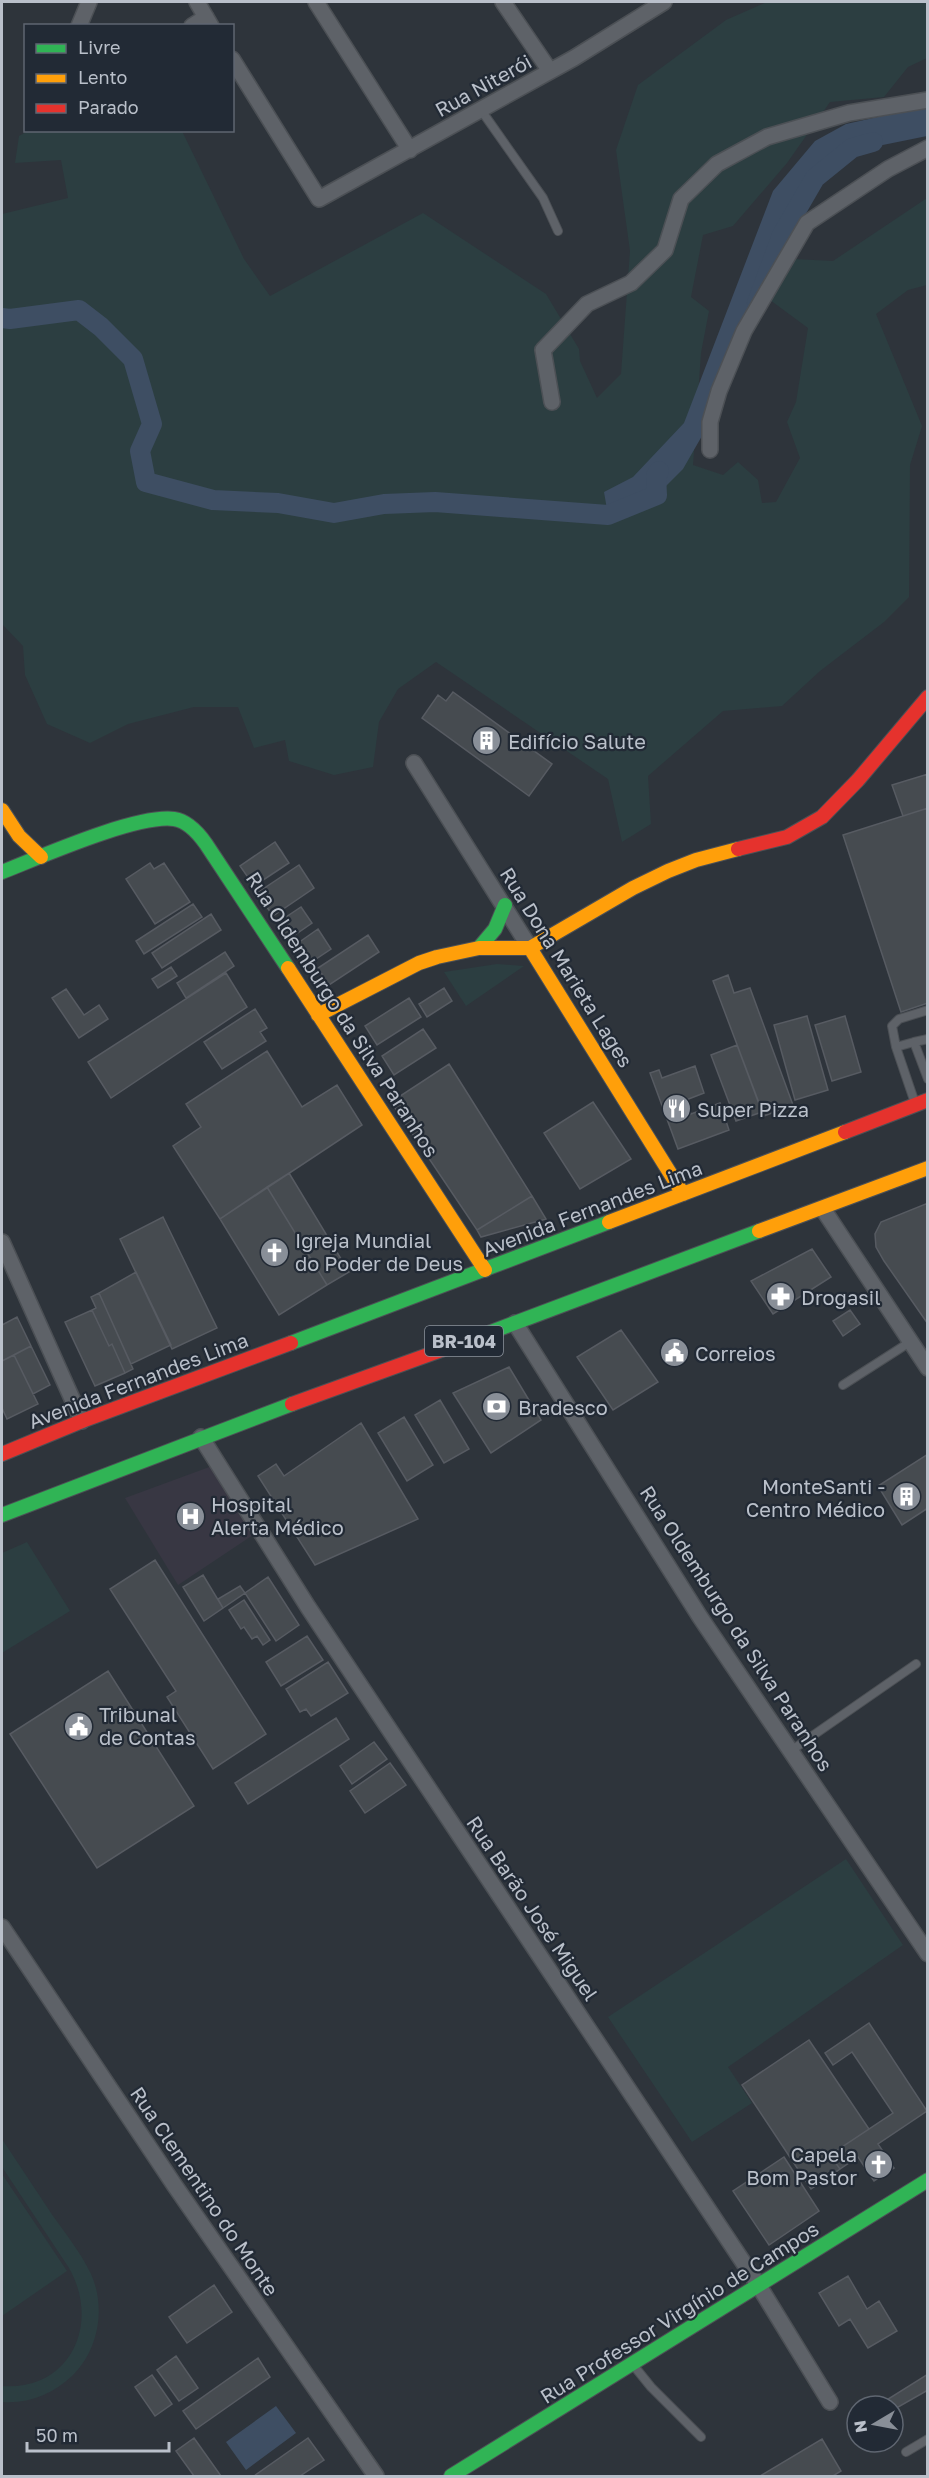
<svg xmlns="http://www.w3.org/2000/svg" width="929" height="2478" font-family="'Golos Text',sans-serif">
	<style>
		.medical { fill: #383743 }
		.green { fill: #2c3e41 }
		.water { fill: #3e4e63 }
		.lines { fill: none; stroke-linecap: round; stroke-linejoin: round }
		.canal { stroke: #3e4e63; stroke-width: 20 }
		.building { fill: #464b50; stroke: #575b62; stroke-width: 1.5 }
		.lane-casing { stroke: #4c5055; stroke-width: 10 }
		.street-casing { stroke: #4c5055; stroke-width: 18 }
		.fast-casing { stroke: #4c5055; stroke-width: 16 }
		.slow-casing { stroke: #4c5055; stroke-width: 16 }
		.jam-casing { stroke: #4c5055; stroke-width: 16 }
		.lane { stroke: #5e6268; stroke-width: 8 }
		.street { stroke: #5e6268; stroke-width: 15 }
		.fast { stroke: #30b455; stroke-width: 14 }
		.slow { stroke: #ff9f0a; stroke-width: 14 }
		.jam { stroke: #e5322d; stroke-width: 14 }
		.labels { text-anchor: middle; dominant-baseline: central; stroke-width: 4.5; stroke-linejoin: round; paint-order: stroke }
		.shield { fill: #222a35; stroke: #8c939d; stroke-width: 1.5 }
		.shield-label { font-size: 18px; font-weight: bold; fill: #bac0ca }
		.street-label { font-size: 20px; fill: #bac0ca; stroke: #222a35 }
		.poi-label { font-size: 20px; fill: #bac0ca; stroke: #222a35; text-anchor: start }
	</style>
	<rect width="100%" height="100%" fill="#2e343b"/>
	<path class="medical" d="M212 1466 256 1533 178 1585 125 1498Z"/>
	<path class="green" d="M767 2H927V58L908 67 884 97 830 102 787 163 733 226 703 235 691 297 709 311 701 353 693 465 723 475 738 462 758 480 762 503 776 502 800 458 787 422 796 402 808 328 770 300 794 259 833 261 927 198V285L908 290 876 314 922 426 910 465 909 597 884 622 820 671 782 706 723 711 648 776 651 824 622 842 608 779 436 662 398 689 379 722 373 767 334 775 289 761 285 740 254 748 238 707H194L128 724 90 743 47 724 25 675 23 646 2 624V214L68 198 61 160 15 163 19 136 28 131H182L244 259 270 296 423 213 546 294 579 349 580 361 597 398 621 374 630 251 616 150 638 85 726 20Z
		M497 964 524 966 466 1006 444 972Z
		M27 1542 70 1611 2 1653V1553Z
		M846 1859 903 1945 728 2067 752 2103 692 2142 608 2017Z
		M2 2139C19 2165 36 2190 53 2216 66 2234 81 2253 91 2274 106 2307 99 2350 72 2376 53 2394 29 2404 2 2402V2386C70 2391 101 2324 69 2268L2 2167Z
		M2 2174 67 2271 2 2316Z"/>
	<path class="water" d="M927 102V136L868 148 852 149 815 179 782 235 710 414V422L683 469 657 495 608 515 604 492 633 477 684 423 773 191 815 141 846 124 905 111Z
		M276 2406 296 2433 246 2470 226 2442Z"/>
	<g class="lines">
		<path class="canal" d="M757 303 782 235 815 178 852 148 873 142
			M2 318 10 319 79 310 101 327 133 359 152 424 140 451 146 482 213 500 278 503 334 513 384 504 435 502 608 515 657 495 656 476 659 471"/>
	</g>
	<path class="building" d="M453 692 552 764 529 796 422 718 438 695 446 701Z
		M928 774V808L903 816 892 785Z
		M928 808V1003L901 1012 843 835Z
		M275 842 289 863 254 886 240 866Z
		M150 863 154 869 164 863 190 902 155 924 126 879Z
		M299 865 314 888 273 916 257 893Z
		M193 904 202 917 144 954 136 941Z
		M301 907 312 923 289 939 277 923Z
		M211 914 221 930 162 968 152 953Z
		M318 929 331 949 304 967 291 948Z
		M368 935 379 952 329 985 318 968Z
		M225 952 234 966 186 998 177 983Z
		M171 967 177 976 158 988 152 979Z
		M226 973 247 1007 111 1098 88 1062Z
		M728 975 734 993 750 988 793 1105 764 1116 713 981Z
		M444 988 452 1001 427 1017 419 1004Z
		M66 989 84 1015 99 1005 108 1019 79 1038 52 998Z
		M409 998 421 1017 377 1045 365 1026Z
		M255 1009 267 1028 260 1032 266 1041 222 1069 204 1042Z
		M807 1016 828 1090 795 1100 774 1025Z
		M845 1016 861 1072 832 1081 815 1025Z
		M423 1029 436 1048 394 1075 382 1056Z
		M737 1045 762 1112 736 1121 711 1055Z
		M267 1051 302 1107 337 1085 362 1125 220 1219 173 1146 201 1127 186 1104Z
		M449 1064 532 1196 477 1230 391 1102Z
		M695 1066 704 1093 686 1100 691 1114 720 1103 729 1130 678 1149 650 1073 659 1070 662 1078Z
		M593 1102 631 1159 580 1189 544 1133Z
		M289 1173 349 1272 327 1285 267 1187Z
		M267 1187 327 1285 279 1315 220 1219Z
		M532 1196 546 1219 481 1237 477 1230Z
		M928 1203V1324L884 1261 876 1247 875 1234 881 1222Z
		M163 1217 217 1328 172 1349 120 1239Z
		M812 1249 831 1277 773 1314 751 1281Z
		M136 1272 171 1345 131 1364 99 1293Z
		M99 1293 133 1369 125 1373 112 1344 109 1346 92 1310 96 1308 91 1297Z
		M92 1310 109 1346 112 1344 125 1373 95 1386 65 1322Z
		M850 1310 860 1324 843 1336 833 1321Z
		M17 1317 31 1346 2 1361V1325Z
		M621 1330 658 1382 613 1410 577 1357Z
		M31 1346 50 1385 33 1394 14 1355Z
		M14 1355 38 1404 7 1419 2 1408V1361Z
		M509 1367 541 1420 491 1453 453 1393Z
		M440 1400 469 1449 444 1463 415 1415Z
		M404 1417 433 1465 407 1481 378 1433Z
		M361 1423 418 1519 315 1565 258 1476 276 1464 284 1476Z
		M928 1454V1508L902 1525 878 1486Z
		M155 1560 266 1734 213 1769 167 1697 176 1691 110 1589Z
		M203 1575 223 1608 204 1621 183 1587Z
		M268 1577 299 1625 276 1641 245 1593Z
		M240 1586 245 1593 223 1608 218 1599Z
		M244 1600 270 1640 263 1645 257 1636 252 1639 244 1627 241 1629 229 1610Z
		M307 1636 323 1660 281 1686 266 1662Z
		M328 1662 348 1693 311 1716 306 1709 300 1712 286 1689Z
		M108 1671 194 1806 97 1868 10 1734Z
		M336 1718 349 1739 248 1804 235 1783Z
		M374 1742 387 1759 352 1784 340 1766Z
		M390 1763 406 1785 365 1813 350 1791Z
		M869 2023 927 2111 878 2144 894 2168 874 2181 858 2157 840 2169 830 2155 893 2113 852 2052 833 2065 825 2053Z
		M809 2040 869 2129 830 2155 840 2169 811 2189 742 2085Z
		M784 2157 819 2211 769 2245 733 2191Z
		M848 2276 867 2309 879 2301 897 2331 868 2348 850 2319 839 2326 819 2293Z
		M214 2285 232 2312 187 2343 169 2317Z
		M176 2356 198 2388 179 2401 157 2370Z
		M258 2358 270 2377 196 2429 183 2411Z
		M928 2374V2390L893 2410V2406H877Z
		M152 2375 172 2404 155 2416 135 2387Z
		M194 2438 221 2476H194L176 2451Z
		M308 2438 324 2460 300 2476H254Z
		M822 2439 841 2471 833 2476H760Z"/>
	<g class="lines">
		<defs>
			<path id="lane" d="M481 110 543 198 558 231
				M928 1039 914 1042 928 1079
				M896 1047 892 1026 899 1019 928 1010
				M914 1100 896 1047 914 1042
				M843 1385 910 1342
				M792 1750 916 1664
				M634 2366 651 2387 701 2437
				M906 2452 928 2439"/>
			<path id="street" d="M197 2 211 26
				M316 2 410 150
				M503 2 550 71
				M79 26 89 2
				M192 26 206 17
				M232 59 319 199 574 58 664 2
				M552 402 543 350 587 304 631 283 665 250 681 199 717 164 767 137 849 113 928 100
				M710 450V422L719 391 744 331 807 223 888 169 928 148
				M414 763 530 948
				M823 1209 928 1368
				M2 1242 82 1421
				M515 1323 700 1617 928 1954
				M201 1437 308 1607 759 2286 830 2402
				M2 1927 175 2186 376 2476"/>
			<path id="fast" d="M2 872C40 857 137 814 174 819 188 821 199 834 206 844L288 968
				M479 948 495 929 505 905
				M483 1335 759 1231
				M291 1343 609 1222
				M2 1515 292 1404
				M451 2476 928 2180"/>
			<path id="slow" d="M2 810 19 836 41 857
				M530 948 683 1194
				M288 968 485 1270
				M318 1015 419 963 437 957 479 948H530L633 888 668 871 696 860 738 849
				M609 1222 845 1132
				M759 1231 928 1168"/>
			<path id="jam" d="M738 849 787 837 822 817 858 780 928 697
				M845 1132 928 1100
				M292 1404 483 1335
				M2 1454 82 1421 291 1343"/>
		</defs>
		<use href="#lane" class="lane-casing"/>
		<use href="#street" class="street-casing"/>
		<use href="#fast" class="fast-casing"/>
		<use href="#slow" class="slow-casing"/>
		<use href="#jam" class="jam-casing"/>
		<use href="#lane" class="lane"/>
		<use href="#street" class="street"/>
		<use href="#fast" class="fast"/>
		<use href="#slow" class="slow"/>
		<use href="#jam" class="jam"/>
	</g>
	<defs>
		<symbol id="building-disc" viewBox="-11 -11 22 22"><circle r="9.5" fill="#898f98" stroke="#222a35"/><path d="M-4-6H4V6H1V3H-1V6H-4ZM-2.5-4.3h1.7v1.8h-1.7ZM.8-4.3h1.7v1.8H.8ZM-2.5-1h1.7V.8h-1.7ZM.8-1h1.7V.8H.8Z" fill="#fff"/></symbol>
		<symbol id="restaurant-disc" viewBox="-11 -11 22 22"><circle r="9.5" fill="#898f98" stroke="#222a35"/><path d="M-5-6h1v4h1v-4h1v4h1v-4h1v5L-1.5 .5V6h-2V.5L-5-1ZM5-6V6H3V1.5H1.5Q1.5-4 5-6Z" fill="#fff"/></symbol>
		<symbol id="church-disc" viewBox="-11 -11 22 22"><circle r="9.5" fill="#898f98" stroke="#222a35"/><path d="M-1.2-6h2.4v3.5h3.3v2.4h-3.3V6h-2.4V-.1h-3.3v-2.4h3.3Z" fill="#fff"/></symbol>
		<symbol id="pharmacy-disc" viewBox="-11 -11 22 22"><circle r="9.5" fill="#898f98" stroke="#222a35"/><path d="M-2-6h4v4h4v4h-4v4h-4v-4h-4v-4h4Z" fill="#fff"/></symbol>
		<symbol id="civic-disc" viewBox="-11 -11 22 22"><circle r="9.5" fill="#898f98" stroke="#222a35"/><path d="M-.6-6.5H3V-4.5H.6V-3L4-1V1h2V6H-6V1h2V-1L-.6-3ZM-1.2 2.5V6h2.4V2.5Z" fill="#fff"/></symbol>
		<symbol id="bank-disc" viewBox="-11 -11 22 22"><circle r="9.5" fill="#898f98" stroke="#222a35"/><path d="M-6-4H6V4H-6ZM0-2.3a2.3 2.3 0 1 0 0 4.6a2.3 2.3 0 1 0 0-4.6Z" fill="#fff"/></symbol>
		<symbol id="hospital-disc" viewBox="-11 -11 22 22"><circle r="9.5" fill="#898f98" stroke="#222a35"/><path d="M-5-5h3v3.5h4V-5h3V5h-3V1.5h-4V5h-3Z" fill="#fff"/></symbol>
	</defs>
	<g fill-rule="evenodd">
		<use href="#building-disc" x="470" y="724" width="33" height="33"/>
		<use href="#restaurant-disc" x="660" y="1092" width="33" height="33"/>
		<use href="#church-disc" x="258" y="1236" width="33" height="33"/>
		<use href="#pharmacy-disc" x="764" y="1280" width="33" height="33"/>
		<use href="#civic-disc" x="658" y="1336" width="33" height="33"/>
		<use href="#bank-disc" x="480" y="1390" width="33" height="33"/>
		<use href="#building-disc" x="890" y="1480" width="33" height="33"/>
		<use href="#hospital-disc" x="174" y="1500" width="33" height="33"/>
		<use href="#civic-disc" x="62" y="1710" width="33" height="33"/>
		<use href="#church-disc" x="862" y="2148" width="33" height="33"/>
	</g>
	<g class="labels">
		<rect class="shield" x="425" y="1326" width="78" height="30" rx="4.5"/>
		<g class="shield-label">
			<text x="464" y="1341">BR-104</text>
		</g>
		<g class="street-label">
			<text transform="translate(483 85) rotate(-29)">Rua Niterói</text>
			<text transform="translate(567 967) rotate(58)">Rua Dona Marieta Lages</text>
			<text transform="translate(343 1014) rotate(57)">Rua Oldemburgo da Silva Paranhos</text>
			<text transform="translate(592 1208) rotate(-21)">Avenida Fernandes Lima</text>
			<text transform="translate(138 1380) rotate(-21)">Avenida Fernandes Lima</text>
			<text transform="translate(737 1628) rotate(57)">Rua Oldemburgo da Silva Paranhos</text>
			<text transform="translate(533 1908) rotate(56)">Rua Barão José Miguel</text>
			<text transform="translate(205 2191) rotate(56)">Rua Clementino do Monte</text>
			<text transform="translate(679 2312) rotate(-32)">Rua Professor Virgínio de Campos</text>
		</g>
		<g class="poi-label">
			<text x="508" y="741">Edifício Salute</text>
			<text x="697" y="1109">Super Pizza</text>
			<text x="295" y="1240">Igreja Mundial<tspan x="295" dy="23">do Poder de Deus</tspan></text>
			<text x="801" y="1297">Drogasil</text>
			<text x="695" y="1353">Correios</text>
			<text x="518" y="1407">Bradesco</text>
			<text x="885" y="1486" text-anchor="end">MonteSanti -<tspan x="885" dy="23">Centro Médico</tspan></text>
			<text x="211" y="1504">Hospital<tspan x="211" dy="23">Alerta Médico</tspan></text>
			<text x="99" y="1714">Tribunal<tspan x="99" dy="23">de Contas</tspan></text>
			<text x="857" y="2154" text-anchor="end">Capela<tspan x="857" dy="23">Bom Pastor</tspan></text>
		</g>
	</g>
	<rect width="929" height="2478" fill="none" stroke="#bac0ca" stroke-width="6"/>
	<rect x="24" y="24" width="210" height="108" fill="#222a35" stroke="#5f6671" stroke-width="1.5"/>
	<rect x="36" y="44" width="30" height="9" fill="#30b455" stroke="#5f6671" stroke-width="1.5"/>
	<text x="78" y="54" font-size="18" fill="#bac0ca">Livre</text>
	<rect x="36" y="74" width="30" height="9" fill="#ff9f0a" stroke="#5f6671" stroke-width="1.5"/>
	<text x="78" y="84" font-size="18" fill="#bac0ca">Lento</text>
	<rect x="36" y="104" width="30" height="9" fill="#e5322d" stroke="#5f6671" stroke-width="1.5"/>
	<text x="78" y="114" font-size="18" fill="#bac0ca">Parado</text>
	<g transform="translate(875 2424) rotate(260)"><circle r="28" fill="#222a35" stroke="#5f6671" stroke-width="1.5"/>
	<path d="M0-4.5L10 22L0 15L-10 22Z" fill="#898f98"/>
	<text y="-9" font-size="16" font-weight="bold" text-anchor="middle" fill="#bac0ca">N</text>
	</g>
	<path d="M27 2442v9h142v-9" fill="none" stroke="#bac0ca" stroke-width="3"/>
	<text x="36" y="2442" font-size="18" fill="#bac0ca" stroke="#222a35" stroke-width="4.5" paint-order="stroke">50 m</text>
</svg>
